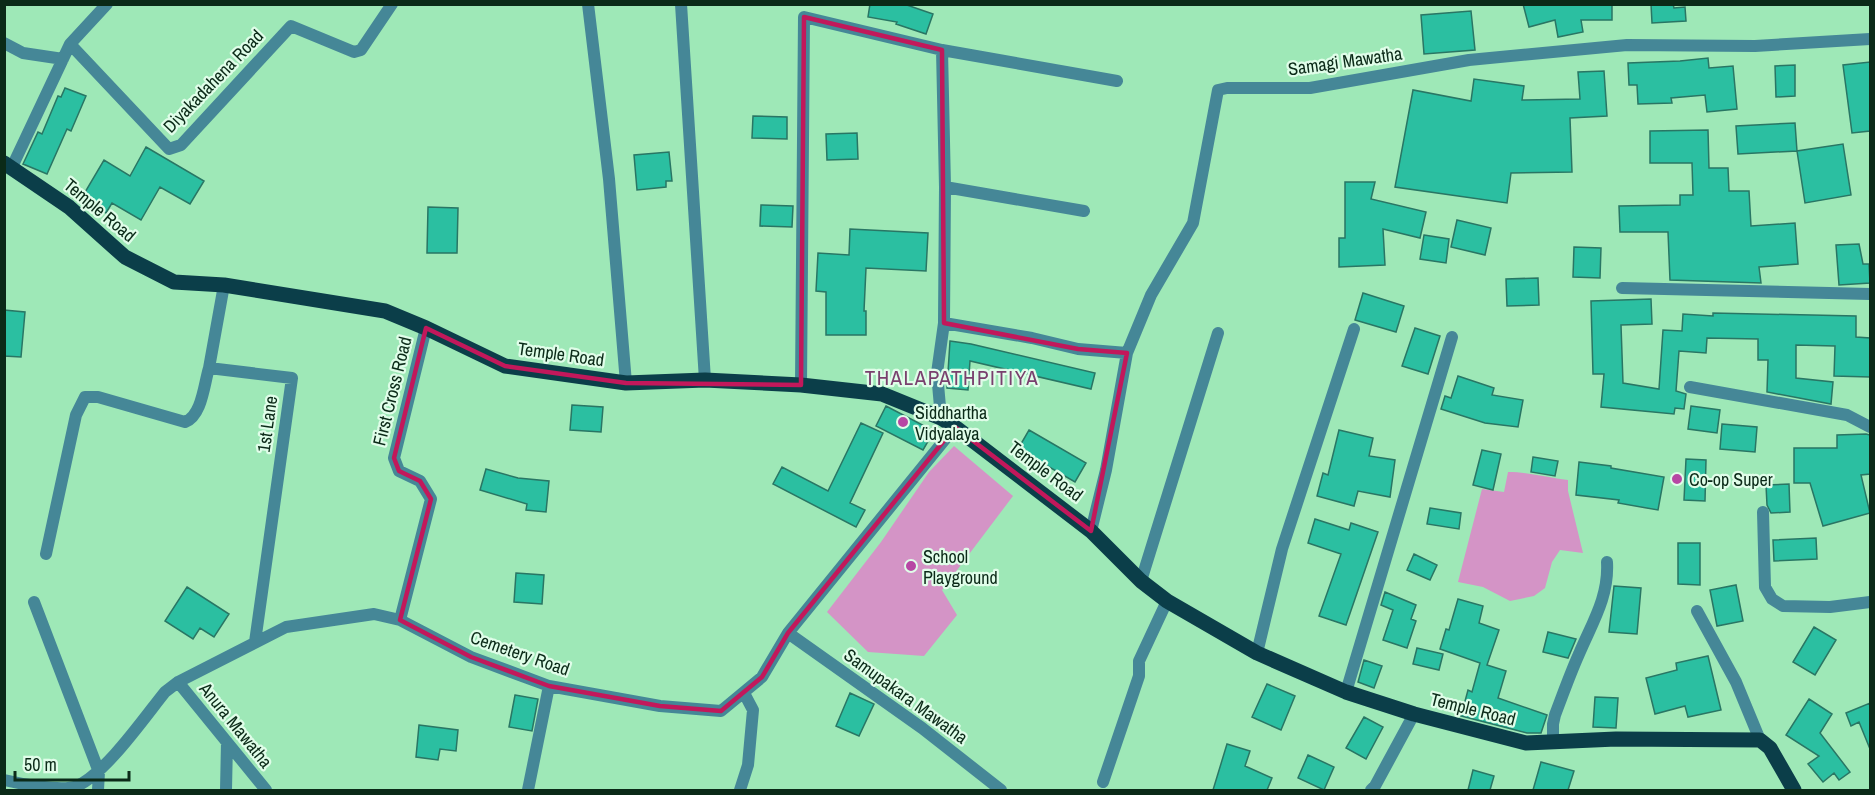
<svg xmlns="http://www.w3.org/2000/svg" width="1875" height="795" font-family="'Archivo Narrow',sans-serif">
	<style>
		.green { fill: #d494c6 }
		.building { fill: #2bbfa1; stroke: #297664; stroke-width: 1.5 }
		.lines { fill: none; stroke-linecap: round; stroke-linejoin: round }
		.street { stroke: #458797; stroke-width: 12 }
		.primary { stroke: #0b3e49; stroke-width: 15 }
		.marked { fill: none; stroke: #c2185b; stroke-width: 4.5; stroke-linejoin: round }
		.poi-dot { fill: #b747a4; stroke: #e0fde9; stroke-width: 2 }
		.labels { text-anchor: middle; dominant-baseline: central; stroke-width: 4.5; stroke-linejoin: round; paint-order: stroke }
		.street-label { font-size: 18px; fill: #0b2a18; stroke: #e0fde9 }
		.poi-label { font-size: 18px; fill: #0b2a18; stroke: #e0fde9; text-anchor: start }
		.quarter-label { font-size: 21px; letter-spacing: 1.5px; fill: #79406e; stroke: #e0fde9 }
	</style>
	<rect width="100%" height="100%" fill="#9ee8b7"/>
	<path class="green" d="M954 446 1013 496 942 590 957 615 924 656 868 652 827 612 881 542 929 472Z
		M1508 472C1529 472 1548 478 1568 480V491L1583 553 1560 550 1552 562 1545 588 1534 596 1510 601 1483 587 1458 582 1482 489 1504 492Z"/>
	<path class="building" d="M870 4H904L933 14 926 34 896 24 897 22 868 17Z
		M1523 4H1612V20H1581L1583 32 1558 37 1555 20 1529 27Z
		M1651 4H1673L1674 8 1685 7 1686 21 1652 23Z
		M1471 11 1475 50 1424 54 1421 15Z
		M1708 58 1709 68 1733 66 1737 109 1707 112 1705 95 1671 98 1672 103 1638 104 1637 85H1629L1628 63 1680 61Z
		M1870 62V131L1852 133 1843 65Z
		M1795 65V96L1776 97 1775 66Z
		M1604 71 1607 116 1570 118 1572 172 1511 173 1507 203 1395 187 1413 90 1471 101 1474 79 1524 86 1522 100 1580 99 1578 72Z
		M65 88 86 96 71 131 67 129 47 174 23 164 38 132 42 134 58 96 61 97Z
		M753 116 787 117V139L752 138Z
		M1795 123 1797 151 1738 154 1736 126Z
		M1708 130 1709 168H1728L1729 191H1749L1751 226 1795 223 1798 264 1759 267 1761 283 1670 280 1668 232H1620L1619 206 1680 205V195H1693L1692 163H1650V131Z
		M857 133 858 159 827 160 826 134Z
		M1843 144 1851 195 1805 203 1797 151Z
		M146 147 204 181 190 204 160 187 141 220 112 203 106 213 81 199 104 160 130 176Z
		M669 152 672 181H666V187L637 190 634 155Z
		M1345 182H1375L1371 199 1426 212 1420 238 1383 229 1385 265 1339 267V238H1345Z
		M761 205 793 206 792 227 760 226Z
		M428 207 458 208 457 253H427Z
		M1457 220 1491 228 1485 255 1451 247Z
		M850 229 928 233 926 271 866 268 864 311H866V335H826V292L816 291 818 253 849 255Z
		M1424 235 1449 239 1446 263 1420 259Z
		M1859 244 1863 264H1869L1870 283 1839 285 1836 245Z
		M1574 247 1601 248 1600 278 1573 277Z
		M1538 278 1539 305 1507 306 1506 279Z
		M1363 293 1404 306 1396 332 1355 320Z
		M1651 299 1652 324 1621 325 1623 383 1659 389 1663 330 1682 331 1683 314 1713 316V313L1856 316V337L1870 338V377L1834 376 1835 346 1796 345V378L1833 382 1831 404 1767 392 1768 360H1758V339L1707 338 1706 353 1679 351 1676 391 1686 394 1684 409 1675 408 1674 414 1601 407 1604 374H1593L1591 301Z
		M4 310 25 312 21 357 4 356Z
		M1415 328 1440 336 1428 374 1402 366Z
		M950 341 971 344 1095 373 1091 389 970 361 968 390 947 388Z
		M1458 376 1494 388 1492 395 1523 400 1518 427 1485 423 1441 409 1445 396 1451 398Z
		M572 405 603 407 601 432 570 430Z
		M886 406 934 431 923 450 876 426Z
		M1691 406 1720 410 1717 433 1688 429Z
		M861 423 883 433 850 503 865 510 856 527 773 484 782 467 828 491Z
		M1722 424 1757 427 1755 452 1720 449Z
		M1029 430 1086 463 1075 482 1018 449Z
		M1339 430 1373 438 1369 456 1395 460 1390 497 1358 491 1354 506 1317 496 1323 473 1328 475Z
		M1866 434 1870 435V474L1861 475 1870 513 1823 526 1810 483H1794V448H1837V435Z
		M1482 450 1501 454 1493 490 1473 485Z
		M1533 457 1558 461 1555 476 1531 472Z
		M1686 459 1706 460 1705 501 1684 500Z
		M1579 462 1611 466V468L1664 477 1658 510 1618 503 1619 500 1576 495Z
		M486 469 518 478 549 481 546 512 526 510 527 504 480 490Z
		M1789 484 1790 512 1771 513 1767 505 1766 485Z
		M1430 508 1461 513 1459 529 1427 524Z
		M1315 519 1349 530 1351 523 1378 532 1346 625 1319 616 1341 554 1308 543Z
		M1816 538 1817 559 1774 561 1773 540Z
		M1678 543H1700V585L1678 584Z
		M1414 554 1437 565 1430 580 1407 570Z
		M516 573 544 575 542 604 514 602Z
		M1736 585 1743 621 1717 626 1710 590Z
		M1614 586 1641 588 1637 634 1609 632Z
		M187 587 229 614 214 637 200 628 193 639 165 621Z
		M1385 592 1416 605 1411 619 1416 621 1407 648 1383 640 1393 610 1381 605Z
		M1458 599 1483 606 1479 623 1499 630 1487 665 1506 671 1498 698 1547 715 1541 733H1527L1461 716 1468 690 1472 692 1480 663 1440 649 1446 629 1449 630Z
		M1814 627 1836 640 1815 675 1793 662Z
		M1548 632 1576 639 1568 658 1543 652Z
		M1417 648 1443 654 1439 670 1413 664Z
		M1708 656 1721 710 1688 717 1685 706 1655 714 1646 678 1677 670 1676 663Z
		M1364 660 1382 666 1374 688 1358 682Z
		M1267 684 1295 696 1281 730 1252 717Z
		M850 693 874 704 859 736 836 726Z
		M515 695 538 699 532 731 509 727Z
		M1595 697 1618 698 1616 728 1593 727Z
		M1809 699 1832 714 1820 733 1850 772 1839 780 1834 773 1823 782 1808 764 1819 756 1786 735Z
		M1870 703V749L1859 722 1851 726 1846 713Z
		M1364 717 1383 727 1366 759 1346 748Z
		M419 725 458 730 456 751 440 749 438 760 416 757Z
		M1227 744 1250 751 1245 766 1272 778 1267 790H1213Z
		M1308 755 1334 767 1324 790 1298 778Z
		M1541 762 1574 771 1568 790H1533Z
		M1473 770 1494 776 1490 790H1468Z"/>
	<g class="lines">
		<path class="street" d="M588 4 609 179 626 383
			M681 4 705 380
			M4 43 23 53 63 59
			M70 44 169 149 181 145 291 26 354 52 361 50 392 4
			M12 167 70 44 107 4
			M945 187 1084 211
			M224 285 209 368 292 378 255 642
			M1622 288 1870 294
			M944 323 1032 338 1078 349 1127 353 1151 295 1193 223 1218 90 1227 88H1310L1469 60 1627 45 1755 46 1870 39
			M801 385 804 17 942 50 1117 81
			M1690 387 1847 415 1870 427
			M941 418 937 373 944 323 945 187 942 50
			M1763 512 1765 587 1772 599 1783 606 1830 607 1870 602
			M1091 531 1106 470 1127 353
			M46 554 76 415 85 397H98L185 422C202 416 204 384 209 368
			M1141 581 1218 333
			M34 602 99 772 98 790
			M1697 611 1736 682 1760 740
			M400 620 431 499 420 481 399 471 394 458 426 328
			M788 633 922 728 1001 790
			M1257 653 1282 549 1354 329
			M178 682 266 790
			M1346 692 1452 337
			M1553 742V724L1555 715C1563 694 1570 674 1579 654 1592 623 1609 597 1607 562
			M4 780C21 784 62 792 77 786 106 773 144 718 165 692L178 682 286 627 374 614 400 620 471 657 549 686 660 706 721 711 762 677 788 633 955 427
			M1103 782 1139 676V661L1167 601
			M226 790 227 742
			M528 790 549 686
			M740 790 748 765 753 710 744 693
			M1371 790 1375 786 1414 714"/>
		<path class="primary" d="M4 163 69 207 125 257 174 282 224 285 385 311 426 328 505 366 626 383 705 380 801 385 882 394 941 418 955 427 1091 531 1141 581 1167 601 1257 653 1346 692 1414 714 1526 743 1616 739 1760 740 1770 748 1794 790"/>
	</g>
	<path class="marked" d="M804 17 942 50 944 323 1078 349 1127 353 1091 531 955 427 788 633 762 677 721 711 660 706 549 686 471 657 400 620 431 499 420 481 399 471 394 458 426 328 505 366 626 383 801 385Z"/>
	<g class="poi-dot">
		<circle cx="903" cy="422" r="6"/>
		<circle cx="1677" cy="479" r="6"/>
		<circle cx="911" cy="566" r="6"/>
	</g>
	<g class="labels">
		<g class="street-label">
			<text transform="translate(1345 61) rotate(-8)">Samagi Mawatha</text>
			<text transform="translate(213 81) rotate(-46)">Diyakadahena Road</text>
			<text transform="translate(100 210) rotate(40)">Temple Road</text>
			<text transform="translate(561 354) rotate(8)">Temple Road</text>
			<text transform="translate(392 391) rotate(-76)">First Cross Road</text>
			<text transform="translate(267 424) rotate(-82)">1st Lane</text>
			<text transform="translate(1046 471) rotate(37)">Temple Road</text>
			<text transform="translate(520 653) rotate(19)">Cemetery Road</text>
			<text transform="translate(906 696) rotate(36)">Samupakara Mawatha</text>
			<text transform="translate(1473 709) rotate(14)">Temple Road</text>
			<text transform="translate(236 725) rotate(51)">Anura Mawatha</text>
		</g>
		<g class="poi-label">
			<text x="915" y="412">Siddhartha<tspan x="915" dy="21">Vidyalaya</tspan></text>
			<text x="1689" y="479">Co-op Super</text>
			<text x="923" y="556">School<tspan x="923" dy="21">Playground</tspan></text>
		</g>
		<g class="quarter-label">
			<text x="952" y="377">THALAPATHPITIYA</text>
		</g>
	</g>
	<rect width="1875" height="795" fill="none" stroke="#0b2a18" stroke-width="12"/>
	<path d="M15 771v9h114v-9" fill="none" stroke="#0b2a18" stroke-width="3"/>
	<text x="24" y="771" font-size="18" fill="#0b2a18" stroke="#e0fde9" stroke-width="4.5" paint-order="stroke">50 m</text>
</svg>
